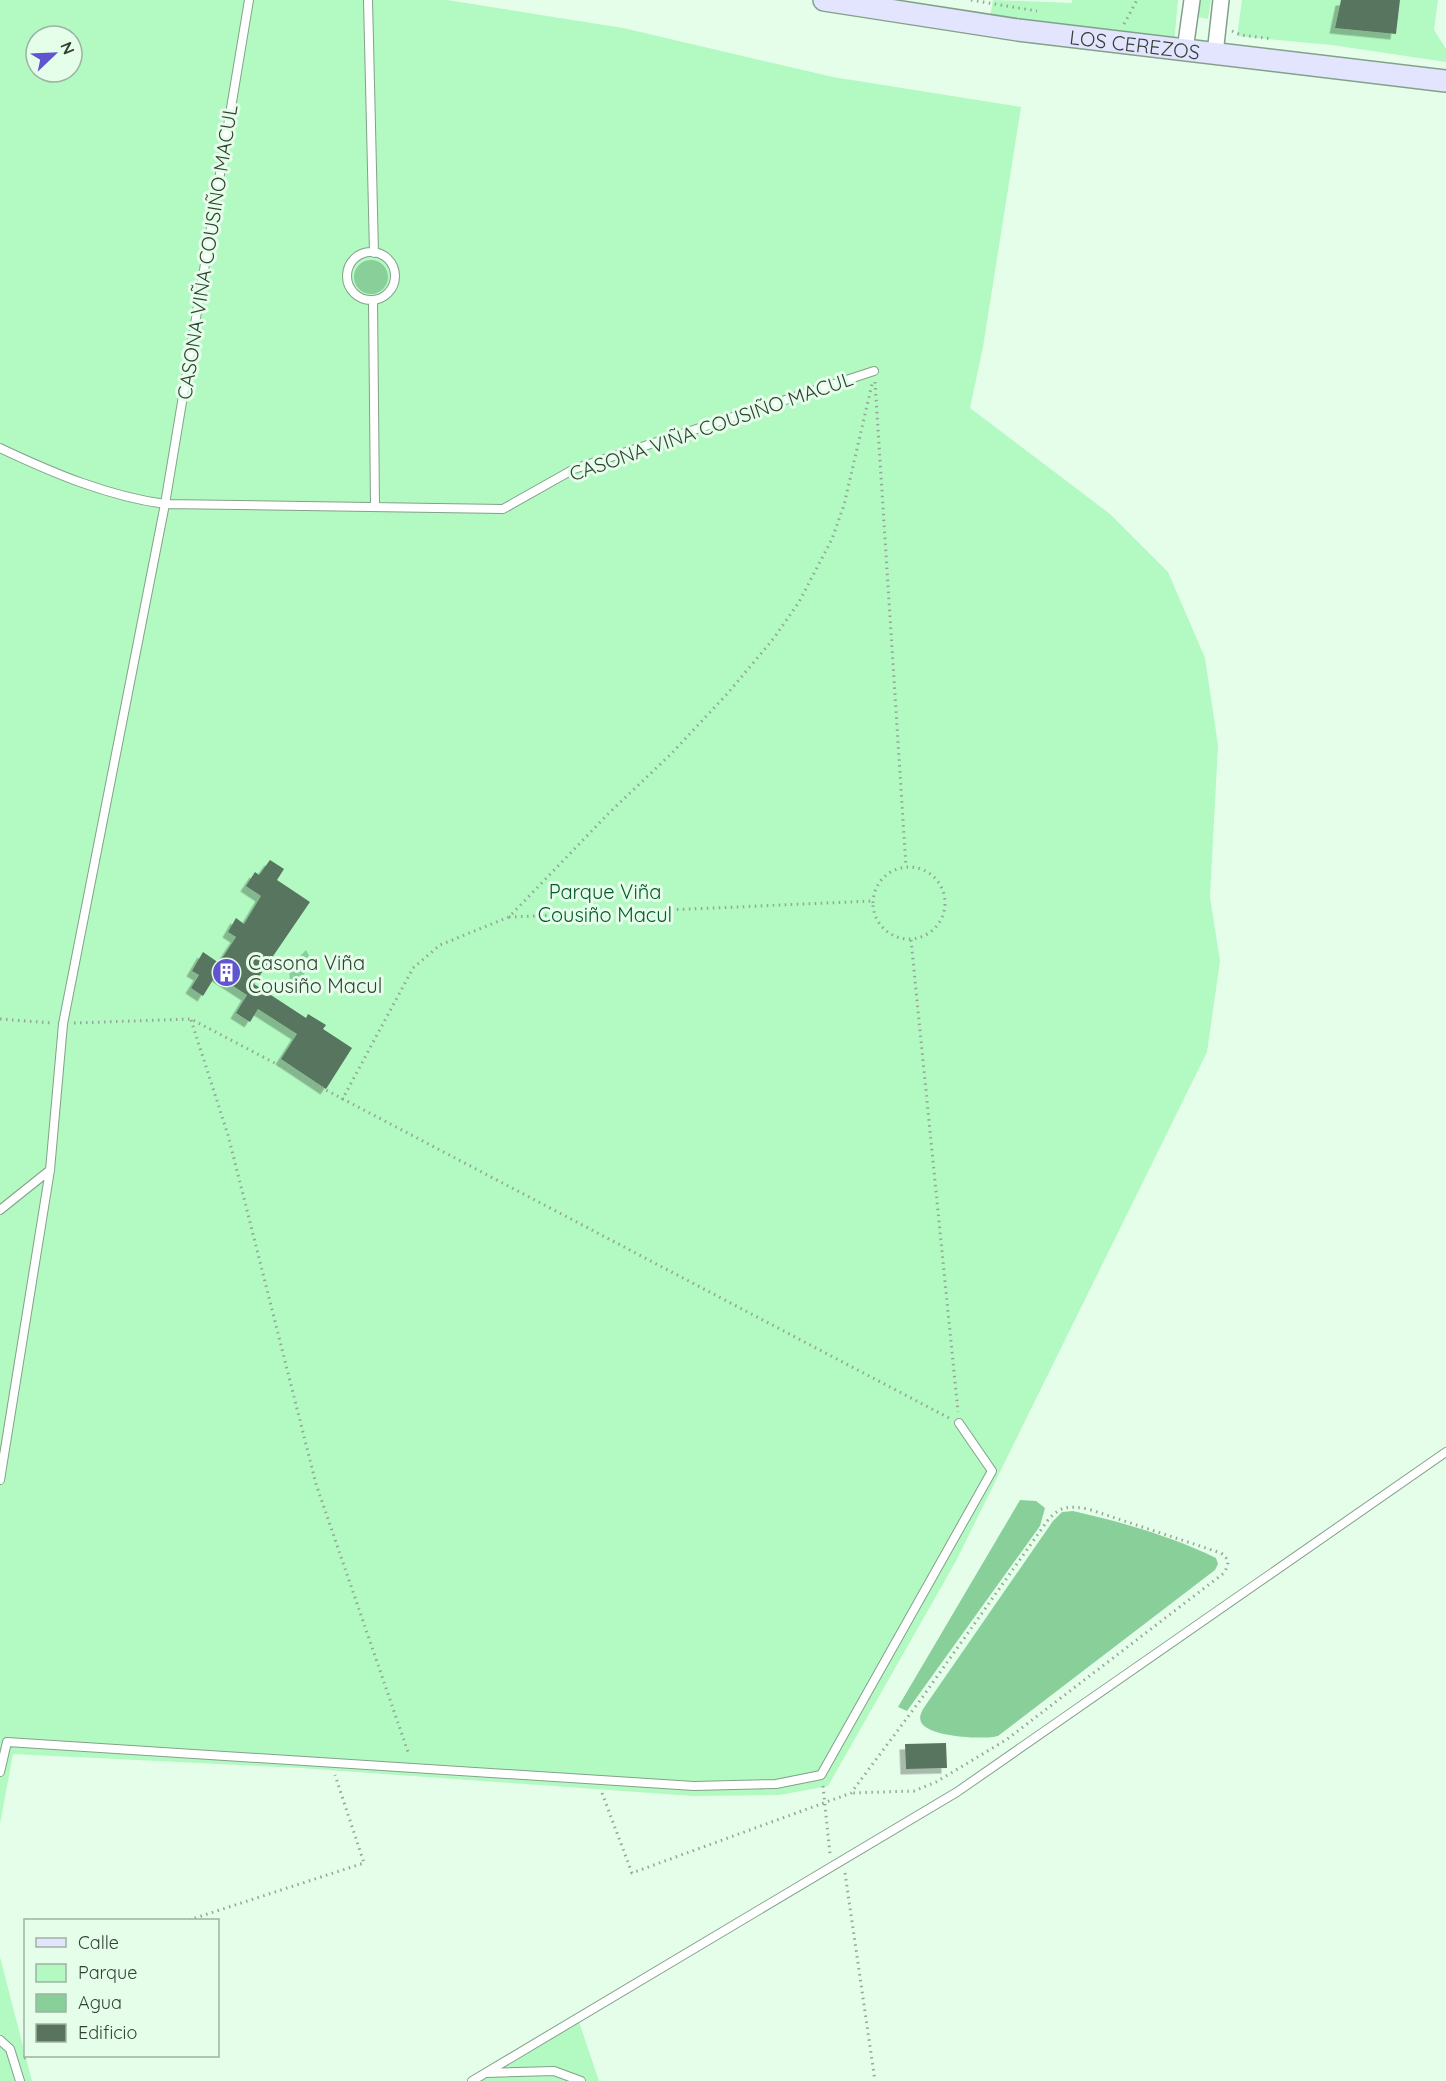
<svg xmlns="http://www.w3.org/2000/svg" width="1446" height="2081" font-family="Quicksand,sans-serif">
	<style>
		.green { fill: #b2f9c2; fill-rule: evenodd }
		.water { fill: #88cf9a }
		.building { fill: #58745e; filter: url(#shadow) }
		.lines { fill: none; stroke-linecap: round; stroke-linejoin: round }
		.lane-casing { stroke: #83a18a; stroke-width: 10 }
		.street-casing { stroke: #83a18a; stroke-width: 18 }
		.secondary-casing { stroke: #83a18a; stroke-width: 24 }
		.path { stroke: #93a697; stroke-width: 3; stroke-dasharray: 1.5 4.5; stroke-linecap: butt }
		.lane { stroke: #fff; stroke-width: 8 }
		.street { stroke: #fff; stroke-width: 15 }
		.secondary { stroke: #e3e4fe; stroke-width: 21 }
		.labels { text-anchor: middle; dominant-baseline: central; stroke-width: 6; stroke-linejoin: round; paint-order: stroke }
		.street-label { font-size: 20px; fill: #334036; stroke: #e5feea }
		.park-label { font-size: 20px; fill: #035929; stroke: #e5feea }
		.poi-label { font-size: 20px; fill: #334036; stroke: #e5feea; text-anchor: start }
	</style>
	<defs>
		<filter id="shadow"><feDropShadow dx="-5.5" dy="5.5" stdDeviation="0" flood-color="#0004"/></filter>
	</defs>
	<rect width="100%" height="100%" fill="#e5feea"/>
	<path class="green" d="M0 0H447L623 28 833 77 1021 107 983 347 970 408 1110 514 1168 572 1205 658 1218 745 1210 897 1220 961 1207 1052 956 1561 828 1786 779 1795 693 1796 300 1768 13 1754 0 1824ZM36 36H72V72H36Z
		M993 0 1072 3V0H1178L1174 44 990 17Z
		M1201 0H1211L1208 19 1198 17Z
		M1242 0H1341L1336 26 1396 34 1400 0H1438L1434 30 1446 49V62L1332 45 1237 36Z
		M0 1957 32 2081H0Z
		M579 2022 599 2081H472Z"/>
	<path class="water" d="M354 277a17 17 0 1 1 34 0a17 17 0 1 1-34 0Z
		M306 950C314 961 306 975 296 983H290L289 968Z
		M1020 1500 1036 1501 1045 1508 1040 1526 907 1711 898 1707Z
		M1073 1511C1121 1522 1171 1536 1216 1558L1218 1564 1215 1570 998 1736C984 1740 927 1737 921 1722 919 1717 921 1713 923 1709L1053 1521 1062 1512Z"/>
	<path class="building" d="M1341 0H1400L1396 34 1335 28Z
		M270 860 284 869 277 880 310 902 254 984 306 1018 308 1014 326 1025 323 1029 352 1048 326 1089 281 1059 297 1034 258 1009 250 1022 236 1013 247 995 216 975 203 996 191 988 199 975 192 971 203 952 219 963 236 937 228 932 236 918 244 924 261 896 246 886 255 872 259 875Z
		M946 1743 947 1768 906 1769 905 1744Z"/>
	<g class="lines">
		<defs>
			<path id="lane" d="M368 0 374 253
				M347 276a24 24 0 1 1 48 0a24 24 0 1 1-48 0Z
				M373 300 375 507
				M0 448C53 473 107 496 165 504L503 509 574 469 874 371
				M0 1210 50 1170
				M0 1480 50 1170 63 1024 165 504 249 0
				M0 1772 7 1742 694 1786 776 1784 821 1775 992 1471 959 1423
				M0 2040 10 2049 20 2081
				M486 2073 554 2071 581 2081
				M472 2081 957 1792 1446 1452"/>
			<path id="street" d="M1185 50 1192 0
				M1215 54 1221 0"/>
			<g id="secondary">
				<path id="s1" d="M824 0 1018 30 1446 81"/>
			</g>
		</defs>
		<use href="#lane" class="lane-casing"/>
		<use href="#street" class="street-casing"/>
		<use href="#secondary" class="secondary-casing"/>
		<path class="path" d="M971 0 1037 11
			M1124 24 1137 0
			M1232 31 1241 35 1272 39
			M875 382 906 867
			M873 903a36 36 0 1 1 72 0a36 36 0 1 1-72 0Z
			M509 917 872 901
			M911 940 958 1412
			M0 1019 52 1023
			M191 1020 228 1135 316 1484 409 1755
			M74 1023 191 1019 949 1418
			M342 1100 413 968 440 945 509 917 609 813 671 754 728 693 774 638 799 602 832 539 844 505 872 384
			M823 1786 830 1854
			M602 1793 632 1873 851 1793 919 1702 1048 1520C1061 1505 1070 1506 1088 1509L1221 1553C1230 1560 1229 1564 1224 1573L1006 1740 936 1782 914 1791 851 1793
			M845 1873 875 2081
			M189 1920 364 1863 335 1775
			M24 2058 31 2056"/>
		<use href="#lane" class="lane"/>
		<use href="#street" class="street"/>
		<use href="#secondary" class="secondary"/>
	</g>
	<defs>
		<symbol id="building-disc" viewBox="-11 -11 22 22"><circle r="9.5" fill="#5f55ce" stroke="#e5feea"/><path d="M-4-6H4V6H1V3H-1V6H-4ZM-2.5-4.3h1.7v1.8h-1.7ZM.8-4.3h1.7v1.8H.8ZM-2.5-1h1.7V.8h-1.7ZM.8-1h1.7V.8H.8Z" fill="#fff"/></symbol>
	</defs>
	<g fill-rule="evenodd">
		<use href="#building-disc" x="210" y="956" width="33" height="33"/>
	</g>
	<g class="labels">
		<g class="street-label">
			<text stroke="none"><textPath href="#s1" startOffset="314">LOS CEREZOS</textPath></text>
			<text transform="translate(207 252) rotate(-81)">CASONA VIÑA COUSIÑO MACUL</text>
			<text transform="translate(711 426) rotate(-19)">CASONA VIÑA COUSIÑO MACUL</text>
		</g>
		<g class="park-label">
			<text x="605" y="891">Parque Viña<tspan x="605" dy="23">Cousiño Macul</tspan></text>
		</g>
		<g class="poi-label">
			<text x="248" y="962">Casona Viña<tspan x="248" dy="23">Cousiño Macul</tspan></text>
		</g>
	</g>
	<rect x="24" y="1919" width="195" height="138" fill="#e5feea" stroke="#9eb2a2" stroke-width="1.5"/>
	<rect x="36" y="1938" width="30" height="9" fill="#e3e4fe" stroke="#9eb2a2" stroke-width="1.5"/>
	<text x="78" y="1949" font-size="18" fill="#334036">Calle</text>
	<rect x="36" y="1964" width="30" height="18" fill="#b2f9c2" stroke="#9eb2a2" stroke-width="1.5"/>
	<text x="78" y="1979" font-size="18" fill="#334036">Parque</text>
	<rect x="36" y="1994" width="30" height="18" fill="#88cf9a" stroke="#9eb2a2" stroke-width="1.5"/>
	<text x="78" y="2009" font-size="18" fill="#334036">Agua</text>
	<rect x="36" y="2024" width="30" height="18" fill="#58745e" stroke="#9eb2a2" stroke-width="1.5"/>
	<text x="78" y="2039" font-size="18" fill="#334036">Edificio</text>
	<g transform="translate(54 54) rotate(67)"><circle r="28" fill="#e5feea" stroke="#9eb2a2" stroke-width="1.5"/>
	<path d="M0-4.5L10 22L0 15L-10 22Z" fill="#5f55ce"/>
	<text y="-9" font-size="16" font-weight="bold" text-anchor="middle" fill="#334036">N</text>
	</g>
</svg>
